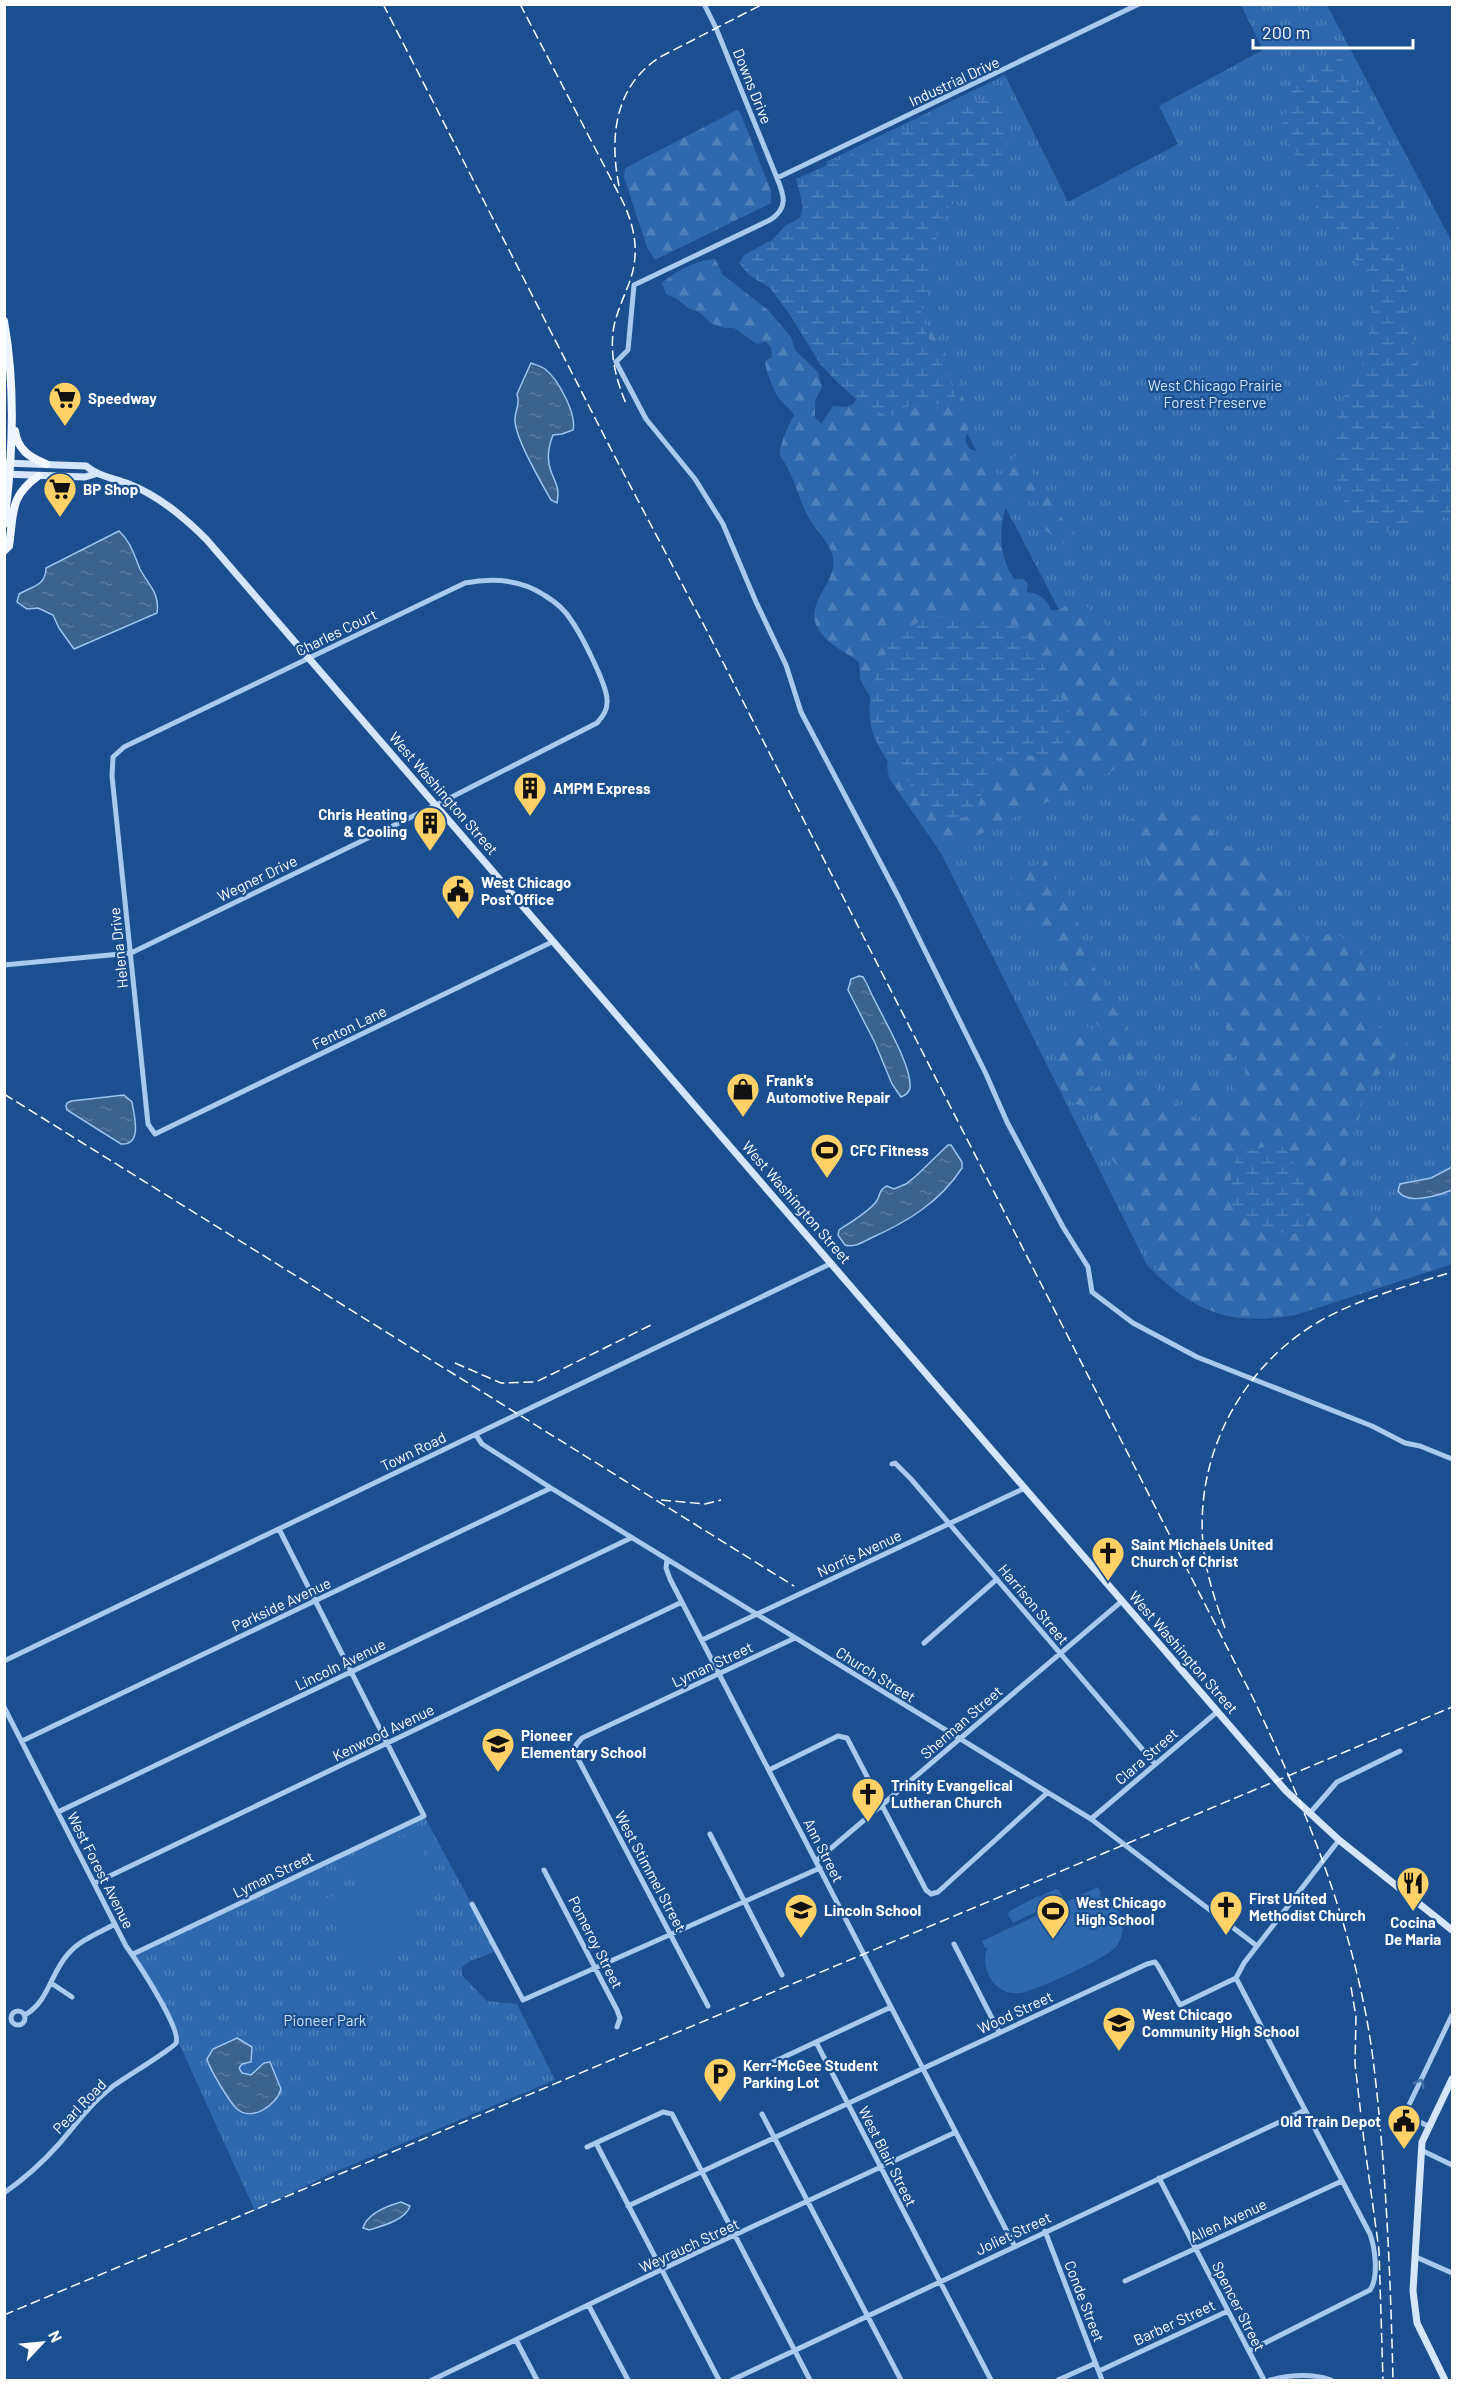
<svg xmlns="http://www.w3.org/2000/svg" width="1457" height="2385" font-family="Barlow,sans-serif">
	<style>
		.grass { fill: url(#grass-tufts) }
		.forest { fill: url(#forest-firs) }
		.wetland { fill: url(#wetland-marsh) }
		.pitch { fill: #2e69ad }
		.water { fill: url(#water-ripples); stroke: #9cc4f0; stroke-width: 1.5 }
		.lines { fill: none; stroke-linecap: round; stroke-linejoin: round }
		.street { stroke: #a9c9ee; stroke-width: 5 }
		.secondary { stroke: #d6e6fa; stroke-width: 7 }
		.primary { stroke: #f0f6ff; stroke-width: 8 }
		.rail { stroke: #fff; stroke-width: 1.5; stroke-dasharray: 10 4.5; stroke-linecap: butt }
		.oneway { stroke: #4674ac }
		.labels { text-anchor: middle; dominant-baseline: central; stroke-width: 4.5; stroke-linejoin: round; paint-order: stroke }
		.street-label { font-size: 15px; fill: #fff; stroke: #1b4f8f }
		.park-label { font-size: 15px; fill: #cfe3fa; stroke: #1b4f8f }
		.poi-label { font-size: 15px; font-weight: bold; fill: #fff; stroke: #1b4f8f; text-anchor: start }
	</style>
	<defs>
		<pattern id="grass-tufts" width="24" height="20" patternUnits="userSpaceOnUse" patternTransform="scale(1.5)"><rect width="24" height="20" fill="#2e69ad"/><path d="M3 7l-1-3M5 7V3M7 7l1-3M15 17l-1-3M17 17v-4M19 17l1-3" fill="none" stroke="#4d80b9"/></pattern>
		<pattern id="forest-firs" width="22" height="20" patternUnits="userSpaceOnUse" patternTransform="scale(1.5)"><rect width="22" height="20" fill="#2e69ad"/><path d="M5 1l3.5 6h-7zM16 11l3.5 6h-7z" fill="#4d80b9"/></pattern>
		<pattern id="wetland-marsh" width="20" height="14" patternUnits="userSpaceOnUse" patternTransform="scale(1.5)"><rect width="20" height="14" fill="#2e69ad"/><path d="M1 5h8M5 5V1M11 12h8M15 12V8" fill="none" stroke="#4d80b9"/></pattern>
		<pattern id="water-ripples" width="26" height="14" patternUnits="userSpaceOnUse" patternTransform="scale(1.5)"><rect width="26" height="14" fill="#3c6290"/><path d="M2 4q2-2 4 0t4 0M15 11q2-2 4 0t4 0" fill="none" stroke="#597aa1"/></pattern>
	</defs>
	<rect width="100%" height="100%" fill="#1b4f8f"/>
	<path class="grass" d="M1241 5H1327L1452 242V1264L1295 1315C1231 1326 1192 1312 1147 1265L941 853 1136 758 826 162 1005 75 1068 202 1178 144 1159 106 1263 50Z
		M424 1816 497 1951 470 1961 462 1967V1975L487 2001 517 2004 555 2080 332 2173 255 2211 177 2039 133 1954Z"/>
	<path class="forest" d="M737 110 740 112 771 191V203L655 260 647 247 624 177 625 168Z
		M715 259 723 275 767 309 791 337 795 350 818 372 822 387 815 401V417L821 424 833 406 846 407 853 404 916 317 932 329 956 373 970 422 965 440 969 448 984 455 998 475 1007 473 1013 457 1022 454C1041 493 1070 525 1090 563L1045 530 1038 502 1018 496 1009 499C998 525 998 555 1014 579H1024L1028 584 1027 592C1040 594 1046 598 1051 610H1059L1074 601 1083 603 1108 627 1119 676 1128 694 1144 716 1147 727 1145 755 941 853 889 778 887 766 889 752 874 704 860 679 859 662C844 651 826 644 817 627 805 602 837 583 833 558 831 545 819 533 812 523 801 507 797 486 788 469 786 463 780 458 780 453 779 446 790 422 794 415 790 408 783 404 778 397 774 391 765 369 765 361L772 357 771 347 766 342 757 344 734 328H725L712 324 699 312 688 308 677 299 666 294 662 283C676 271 697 260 715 259Z
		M1170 801 1180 808 1185 818 1198 815 1210 826 1215 839 1229 847 1250 839 1262 851 1266 871 1272 876 1294 917 1293 929H1300L1308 945 1319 943 1327 934C1353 933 1369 960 1366 985L1375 990 1378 1002 1368 1017V1026L1376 1025 1387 1036H1400L1408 1043 1374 1080 1359 1107 1360 1116 1353 1133 1357 1142C1345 1168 1338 1165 1352 1194L1348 1203C1362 1221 1373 1213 1392 1218L1416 1198 1427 1199 1452 1190V1264L1295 1315C1236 1325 1201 1315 1157 1275 1157 1265 1151 1257 1151 1248 1151 1241 1153 1239 1150 1232L1142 1239 1117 1183 1119 1168 1098 1143 1093 1112C1086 1106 1080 1106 1072 1102 1059 1095 1052 1064 1057 1050 1059 1044 1063 1040 1065 1033L1074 1032 1081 1026 1090 1027 1099 1039 1104 1042 1105 1034 1089 1015 1081 994 1066 983 1049 948 1035 938 1011 877 1046 860 1056 882C1071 889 1066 903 1070 915L1078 922 1077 936 1086 951 1136 1050 1135 1059 1128 1060 1120 1050 1113 1051 1104 1070 1089 1078 1088 1093C1099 1088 1112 1075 1125 1073 1147 1069 1180 1116 1202 1121L1186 1091 1189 1077 1200 1072 1227 1099 1236 1101 1240 1095 1217 1068 1214 1051 1223 1048 1233 1057 1243 1082 1249 1084 1247 1073 1127 821Z"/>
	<path class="wetland" d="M1341 57 1411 193 1398 224 1409 304 1407 311 1421 378 1435 418 1452 452V519L1432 515 1388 532 1354 522 1346 506 1337 477 1331 433 1348 387 1371 350 1369 332 1373 308 1371 286 1346 244 1318 213 1312 198 1316 185 1314 178 1291 150 1282 127 1296 73 1313 64Z
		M982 99 999 105 1011 133 1009 143 997 162 958 190 953 204 949 206 930 255 932 271 926 307 922 309 919 319 950 380 956 397 950 407 920 400 900 411 898 415 887 416 864 406 838 383 820 364 790 315 770 288 749 275 739 263 744 255 772 240 785 226 800 218 803 206 796 179 958 106Z
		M948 616C959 619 970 618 981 617 995 616 1010 623 1023 628L1073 719C1072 725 1071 733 1068 737 1063 744 1049 755 1041 756 1023 757 1000 749 989 769L976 814C966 816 957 820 948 818 932 813 908 781 897 768 888 764 884 755 879 747 857 706 878 672 894 634L928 618Z
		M1273 1146 1284 1147 1304 1178 1313 1203 1307 1225C1304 1228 1300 1232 1295 1233 1276 1237 1237 1220 1231 1202 1229 1195 1230 1186 1231 1178 1231 1169 1234 1159 1241 1154 1248 1147 1264 1148 1273 1146Z"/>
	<path class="pitch" d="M410 1833 415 1835 443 1891C403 1917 377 1893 354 1860Z
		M1098 1887 1101 1894 1099 1896C1109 1899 1117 1906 1121 1917 1125 1927 1122 1939 1116 1947 1107 1958 1035 1991 1021 1993 995 1996 980 1971 987 1948H985L982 1941Z
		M1056 1889 1059 1890 1064 1899 1013 1923 1008 1914 1010 1911 1038 1896 1039 1897Z
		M353 1892C382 1893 403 1912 415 1938L360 1966 355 1965 322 1899Z"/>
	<path class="water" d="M531 363C536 365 541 366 545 369 558 379 577 414 573 430L562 434 553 435C549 445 547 453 549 464 552 481 561 483 557 503L551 500C541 482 516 440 515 421 514 410 521 407 517 394Z
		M119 531C131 542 134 555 140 569 148 585 160 592 157 613L74 649 59 628 53 615 38 608 27 609 17 602 19 594C32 586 46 586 46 568Z
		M859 976 863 977 867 984C876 1007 913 1065 910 1088 909 1093 906 1095 901 1097L892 1084 875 1043 848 990 851 979Z
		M124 1095 132 1102C134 1115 143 1146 121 1144L67 1110 66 1106 67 1103 71 1101Z
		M948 1145H951L962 1162V1168C940 1202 907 1222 871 1238 863 1242 854 1248 845 1245L838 1235 839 1230C851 1222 867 1213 876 1202 881 1195 878 1190 887 1186L894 1189 906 1184 917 1175Z
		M1452 1167V1190C1439 1195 1408 1206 1398 1191L1400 1184 1431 1178Z
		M237 2038 252 2047 251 2062 242 2064 239 2068 242 2073 251 2075 264 2063 270 2062 281 2089C277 2105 251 2123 236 2108 229 2101 209 2068 207 2059L213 2049Z
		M401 2202 410 2206C406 2220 382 2226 369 2230L363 2228C367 2214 387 2206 401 2202Z"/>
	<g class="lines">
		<path class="street" d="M704 4 716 28 777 178C784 195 789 208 770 220L634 285 628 350 616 362 646 419 695 479 723 524 756 602 786 665 801 712 898 896 986 1074 1007 1122 1063 1227 1088 1267 1092 1292 1133 1323 1197 1357 1372 1426 1405 1443 1420 1446 1452 1459
			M777 178 1139 4
			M4 965 131 953 436 805 597 723C603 716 608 710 607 699 606 683 581 634 571 620 565 610 554 601 544 595 520 579 492 578 465 583L124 747 113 757 112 776 148 1124 155 1134 554 941
			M476 1435 482 1444 551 1488 1091 1819 1257 1946
			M892 1464 895 1463 911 1479 1155 1764
			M667 1560 666 1568 670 1579 1014 2245
			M702 1640 1025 1488
			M924 1643 997 1579
			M4 1661 832 1263
			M4 1707 126 1946C136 1960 182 2029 176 2043 174 2048 121 2080 112 2087 91 2103 76 2124 59 2144 43 2162 24 2179 4 2193
			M22 1741 551 1488
			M769 1770 838 1736 847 1738 926 1890 931 1894 938 1892 1047 1793
			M58 1812 631 1538
			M1310 1813 1337 1782 1400 1751
			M1091 1819 1217 1712
			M710 1834 782 1975
			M816 1861 1122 1601
			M544 1870 617 2010 620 2018 617 2027
			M95 1883 682 1602
			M472 1904 523 2000 820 1868
			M954 1944 999 2032
			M133 1954 424 1816 279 1529
			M1236 1978 1370 2234C1375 2248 1379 2277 1370 2290L1249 2351
			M51 1983 72 1997
			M708 2006 575 1753 576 1745 582 1738 795 1638
			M11 2018a7 7 0 1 1 14 0a7 7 0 1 1-14 0Z
			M25 2015C49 2001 50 1974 68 1954 80 1940 99 1933 115 1924
			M816 2042 991 2380
			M769 2064 891 2007
			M762 2114 901 2380
			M1430 2127C1420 2122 1407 2118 1409 2105L1452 2015
			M596 2143 719 2380
			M587 2147 663 2112 672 2114 810 2380
			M1421 2150 1452 2165
			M1159 2178 1264 2380
			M628 2206 1147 1964 1155 1962 1158 1966 1180 2005 1236 1978 1244 1963 1339 1840
			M1045 2231 1102 2380
			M1416 2257 1452 2273
			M1125 2281 1342 2181
			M589 2306 628 2380
			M516 2340 537 2380
			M1099 2371 1228 2311
			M432 2380 698 2252 956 2132
			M732 2380 1305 2110
			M1058 2380 1096 2363
			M1270 2380C1290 2375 1311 2373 1331 2380"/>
		<path class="secondary" d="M4 463 86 466C99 477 114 478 129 484 159 496 183 516 206 539L1286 1791 1339 1840 1452 1930
			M4 474 85 477 95 474
			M1445 2380 1417 2323 1413 2291 1422 2142 1452 2079"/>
		<path class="primary" d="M4 321C16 388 13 458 4 524
			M15 431C18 450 29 457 46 464
			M4 551 9 546C14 513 9 497 38 476"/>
		<path class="rail" d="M383 4 614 455 708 633 1253 1698C1300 1796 1342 1898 1364 2005 1373 2048 1377 2092 1381 2136 1388 2217 1391 2299 1393 2380
			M520 4 623 202C636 230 640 256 628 286 623 299 617 312 614 326 609 354 616 380 627 406
			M619 186C609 136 615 84 662 56L763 4
			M4 1094 794 1586
			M455 1363 501 1383 536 1382 653 1324
			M661 1500 705 1504 721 1500
			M1225 1628C1215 1601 1206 1573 1203 1544 1195 1454 1242 1366 1320 1321 1360 1298 1408 1286 1452 1272
			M1351 1987 1356 2017 1355 2064 1364 2141 1379 2250 1383 2380
			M4 2315 1452 1707"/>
	</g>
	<defs><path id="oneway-chevron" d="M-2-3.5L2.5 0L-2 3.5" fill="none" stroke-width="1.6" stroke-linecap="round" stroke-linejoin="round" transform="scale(1.5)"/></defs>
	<use class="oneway" href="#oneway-chevron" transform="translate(1420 2083) rotate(-64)"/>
	<defs>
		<symbol id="supermarket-pin" viewBox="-11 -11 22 30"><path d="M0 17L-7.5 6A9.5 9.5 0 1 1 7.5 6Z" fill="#ffd166" stroke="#1b4f8f"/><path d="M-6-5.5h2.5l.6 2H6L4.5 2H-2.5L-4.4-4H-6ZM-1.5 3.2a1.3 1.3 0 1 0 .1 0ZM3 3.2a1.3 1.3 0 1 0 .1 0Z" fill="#111"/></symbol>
		<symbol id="building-pin" viewBox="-11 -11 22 30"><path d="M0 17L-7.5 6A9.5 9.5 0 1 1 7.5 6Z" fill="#ffd166" stroke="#1b4f8f"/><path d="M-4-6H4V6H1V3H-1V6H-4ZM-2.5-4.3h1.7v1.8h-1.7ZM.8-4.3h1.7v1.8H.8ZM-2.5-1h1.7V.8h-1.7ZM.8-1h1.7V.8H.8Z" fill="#111"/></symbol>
		<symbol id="civic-pin" viewBox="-11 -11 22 30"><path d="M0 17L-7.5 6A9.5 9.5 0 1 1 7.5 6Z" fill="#ffd166" stroke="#1b4f8f"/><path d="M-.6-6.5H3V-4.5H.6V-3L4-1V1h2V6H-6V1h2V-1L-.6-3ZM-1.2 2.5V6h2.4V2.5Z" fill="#111"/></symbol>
		<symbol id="shop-pin" viewBox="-11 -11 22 30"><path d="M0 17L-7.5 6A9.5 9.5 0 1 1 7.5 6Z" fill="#ffd166" stroke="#1b4f8f"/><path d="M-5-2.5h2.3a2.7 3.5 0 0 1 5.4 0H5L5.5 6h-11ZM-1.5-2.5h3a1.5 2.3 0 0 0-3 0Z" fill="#111"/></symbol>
		<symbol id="stadium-pin" viewBox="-11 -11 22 30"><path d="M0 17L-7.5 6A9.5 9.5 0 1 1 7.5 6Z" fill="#ffd166" stroke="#1b4f8f"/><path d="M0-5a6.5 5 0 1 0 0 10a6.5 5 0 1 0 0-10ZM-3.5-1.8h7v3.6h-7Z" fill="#111"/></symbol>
		<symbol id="church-pin" viewBox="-11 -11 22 30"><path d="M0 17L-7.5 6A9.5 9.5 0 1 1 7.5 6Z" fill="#ffd166" stroke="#1b4f8f"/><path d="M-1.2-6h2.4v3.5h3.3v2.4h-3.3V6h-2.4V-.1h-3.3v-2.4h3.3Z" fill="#111"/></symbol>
		<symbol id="school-pin" viewBox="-11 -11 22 30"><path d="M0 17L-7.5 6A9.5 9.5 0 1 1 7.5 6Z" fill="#ffd166" stroke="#1b4f8f"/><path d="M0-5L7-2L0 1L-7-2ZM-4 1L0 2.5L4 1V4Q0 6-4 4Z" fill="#111"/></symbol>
		<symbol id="restaurant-pin" viewBox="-11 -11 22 30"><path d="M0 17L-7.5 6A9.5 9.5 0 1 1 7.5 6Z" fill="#ffd166" stroke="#1b4f8f"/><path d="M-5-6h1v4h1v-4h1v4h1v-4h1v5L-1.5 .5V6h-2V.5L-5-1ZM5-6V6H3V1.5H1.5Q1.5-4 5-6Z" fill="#111"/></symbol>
		<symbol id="parking-pin" viewBox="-11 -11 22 30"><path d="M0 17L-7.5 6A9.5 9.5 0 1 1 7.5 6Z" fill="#ffd166" stroke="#1b4f8f"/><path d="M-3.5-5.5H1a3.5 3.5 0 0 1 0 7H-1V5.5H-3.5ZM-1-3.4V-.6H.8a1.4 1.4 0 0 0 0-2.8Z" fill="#111"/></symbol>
	</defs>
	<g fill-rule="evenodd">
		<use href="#supermarket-pin" x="46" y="379" width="38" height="52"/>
		<use href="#supermarket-pin" x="41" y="470" width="38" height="52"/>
		<use href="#building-pin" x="511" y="769" width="38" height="52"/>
		<use href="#building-pin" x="411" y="804" width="38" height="52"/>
		<use href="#civic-pin" x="439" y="872" width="38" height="52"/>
		<use href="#shop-pin" x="724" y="1070" width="38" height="52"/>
		<use href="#stadium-pin" x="808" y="1131" width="38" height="52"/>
		<use href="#church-pin" x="1089" y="1534" width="38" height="52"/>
		<use href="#school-pin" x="479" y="1725" width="38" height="52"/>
		<use href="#church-pin" x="849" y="1775" width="38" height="52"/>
		<use href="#restaurant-pin" x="1394" y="1864" width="38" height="52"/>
		<use href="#church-pin" x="1207" y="1888" width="38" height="52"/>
		<use href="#school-pin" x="782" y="1891" width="38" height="52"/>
		<use href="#stadium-pin" x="1034" y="1892" width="38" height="52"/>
		<use href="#school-pin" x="1100" y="2004" width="38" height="52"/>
		<use href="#parking-pin" x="701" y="2055" width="38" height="52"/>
		<use href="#civic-pin" x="1385" y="2102" width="38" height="52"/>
	</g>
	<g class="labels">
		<g class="street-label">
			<text transform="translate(954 81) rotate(-25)">Industrial Drive</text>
			<text transform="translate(753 86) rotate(68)">Downs Drive</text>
			<text transform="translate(336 632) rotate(-26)">Charles Court</text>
			<text transform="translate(444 793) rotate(49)">West Washington Street</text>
			<text transform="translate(257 878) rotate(-26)">Wegner Drive</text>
			<text transform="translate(118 948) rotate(-96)">Helena Drive</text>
			<text transform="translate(349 1027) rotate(-26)">Fenton Lane</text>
			<text transform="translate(797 1202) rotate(49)">West Washington Street</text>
			<text transform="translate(413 1451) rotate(-26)">Town Road</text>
			<text transform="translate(859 1553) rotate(-25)">Norris Avenue</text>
			<text transform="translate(281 1604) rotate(-25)">Parkside Avenue</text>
			<text transform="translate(1034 1604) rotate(50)">Harrison Street</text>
			<text transform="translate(1184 1652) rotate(49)">West Washington Street</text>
			<text transform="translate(340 1664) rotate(-26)">Lincoln Avenue</text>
			<text transform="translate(712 1664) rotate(-25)">Lyman Street</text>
			<text transform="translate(876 1674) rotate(32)">Church Street</text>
			<text transform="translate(961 1722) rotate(-41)">Sherman Street</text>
			<text transform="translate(383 1732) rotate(-26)">Kenwood Avenue</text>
			<text transform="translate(1146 1756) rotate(-41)">Clara Street</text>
			<text transform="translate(824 1850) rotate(63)">Ann Street</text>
			<text transform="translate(101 1870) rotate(63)">West Forest Avenue</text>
			<text transform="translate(651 1871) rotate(62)">West Stimmel Street</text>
			<text transform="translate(273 1874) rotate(-26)">Lyman Street</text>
			<text transform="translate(596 1942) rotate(63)">Pomeroy Street</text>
			<text transform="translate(1015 2012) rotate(-25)">Wood Street</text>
			<text transform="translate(79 2106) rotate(-46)">Pearl Road</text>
			<text transform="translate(888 2156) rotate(63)">West Blair Street</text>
			<text transform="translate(1228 2220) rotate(-25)">Allen Avenue</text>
			<text transform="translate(1013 2233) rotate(-25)">Joliet Street</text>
			<text transform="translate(689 2245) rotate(-25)">Weyrauch Street</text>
			<text transform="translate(1085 2301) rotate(69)">Conde Street</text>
			<text transform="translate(1239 2306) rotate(63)">Spencer Street</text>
			<text transform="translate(1174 2322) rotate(-25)">Barber Street</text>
		</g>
		<g class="park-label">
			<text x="1215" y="385">West Chicago Prairie<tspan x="1215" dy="17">Forest Preserve</tspan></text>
			<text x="325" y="2020">Pioneer Park</text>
		</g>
		<g class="poi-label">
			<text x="88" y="398">Speedway</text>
			<text x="83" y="489">BP Shop</text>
			<text x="553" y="788">AMPM Express</text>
			<text x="407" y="814" text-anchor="end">Chris Heating<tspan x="407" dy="17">&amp; Cooling</tspan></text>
			<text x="481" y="882">West Chicago<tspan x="481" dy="17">Post Office</tspan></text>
			<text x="766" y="1080">Frank's<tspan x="766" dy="17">Automotive Repair</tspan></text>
			<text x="850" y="1150">CFC Fitness</text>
			<text x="1131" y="1544">Saint Michaels United<tspan x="1131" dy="17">Church of Christ</tspan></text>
			<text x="521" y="1735">Pioneer<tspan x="521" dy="17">Elementary School</tspan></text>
			<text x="891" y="1785">Trinity Evangelical<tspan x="891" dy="17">Lutheran Church</tspan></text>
			<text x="1249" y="1898">First United<tspan x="1249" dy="17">Methodist Church</tspan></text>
			<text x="1076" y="1902">West Chicago<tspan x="1076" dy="17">High School</tspan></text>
			<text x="824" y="1910">Lincoln School</text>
			<text x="1413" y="1922" text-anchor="middle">Cocina<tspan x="1413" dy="17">De Maria</tspan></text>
			<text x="1142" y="2014">West Chicago<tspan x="1142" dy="17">Community High School</tspan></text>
			<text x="743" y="2065">Kerr-McGee Student<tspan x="743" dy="17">Parking Lot</tspan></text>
			<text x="1381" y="2121" text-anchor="end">Old Train Depot</text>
		</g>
	</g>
	<rect width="1457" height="2385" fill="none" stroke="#ffffff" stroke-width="12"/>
	<g transform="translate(42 2343) rotate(64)" stroke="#1b4f8f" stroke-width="4.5" paint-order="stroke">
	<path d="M0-4.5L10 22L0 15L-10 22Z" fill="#ffffff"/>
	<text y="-9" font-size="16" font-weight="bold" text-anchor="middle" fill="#ffffff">N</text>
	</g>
	<path d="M1253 39v9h160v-9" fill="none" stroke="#ffffff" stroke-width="3"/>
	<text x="1262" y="39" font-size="18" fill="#ffffff" stroke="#1b4f8f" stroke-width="4.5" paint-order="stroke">200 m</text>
</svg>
